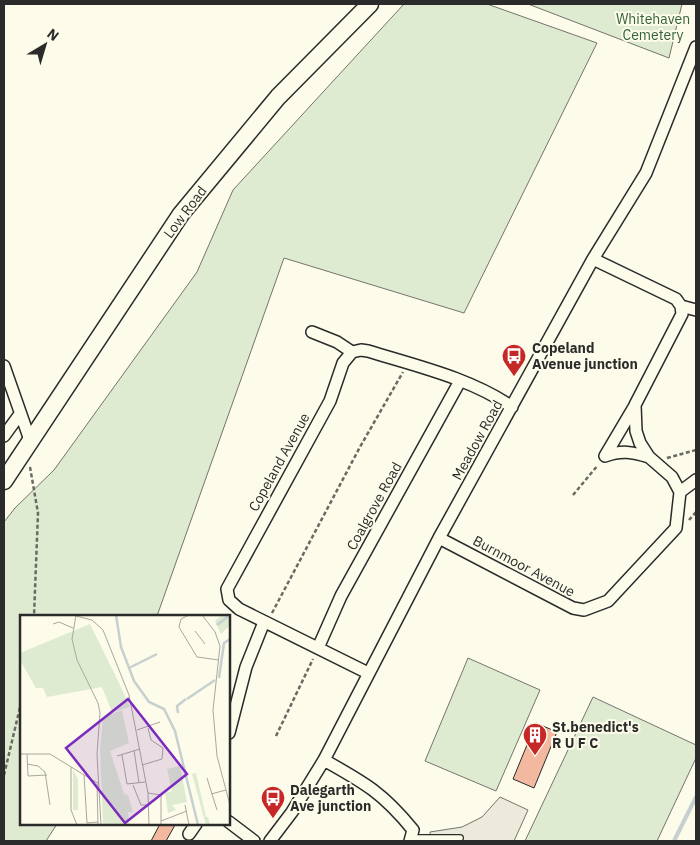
<svg xmlns="http://www.w3.org/2000/svg" width="700" height="845" font-family="'IBM Plex Sans',sans-serif">
	<style>
		.green { fill: #deebd1; stroke: #74746e }
		.parking { fill: #eceadb; stroke: #74746e }
		.lines { fill: none; stroke-linecap: round; stroke-linejoin: round }
		.stream { stroke: #c7d0d0; stroke-width: 4 }
		.building { fill: #f2b8a0; stroke: #2b2b2b }
		.lane-casing { stroke: #2b2b2b; stroke-width: 8 }
		.street-casing { stroke: #2b2b2b; stroke-width: 14 }
		.secondary-casing { stroke: #2b2b2b; stroke-width: 19 }
		.path { stroke: #6a6964; stroke-width: 2.5; stroke-dasharray: 4 2.5; stroke-linecap: butt }
		.lane { stroke: #fdfbea; stroke-width: 5.5 }
		.street { stroke: #fdfbea; stroke-width: 11 }
		.secondary { stroke: #fdfbea; stroke-width: 16 }
		.labels { text-anchor: middle; dominant-baseline: central; stroke-width: 4; stroke-linejoin: round; paint-order: stroke }
		.park-label { font-size: 14px; fill: #34623c; stroke: #fdfbea }
		.street-label { font-size: 14px; fill: #2b2b2b; stroke: #fdfbea }
		.poi-label { font-size: 14px; font-weight: bold; fill: #2b2b2b; stroke: #fdfbea; text-anchor: start }
		.inset-river { fill: none; stroke: #c7d0d0; stroke-width: 2.5 }
		.inset-road { fill: none; stroke: #a9a89e; stroke-width: 1 }
		.view { fill: #7b2cbf; fill-opacity: 0.15; stroke: #7b2cbf; stroke-width: 2.5 }
		.inset-edge { fill: none; stroke: #2b2b2b; stroke-width: 2.5 }
	</style>
	<rect width="100%" height="100%" fill="#fdfbea"/>
	<path class="green" d="M404 4H487L597 43 464 313 284 258 157 616H21V824H57L46 841H4V522L15 508 54 470 197 272 233 190Z
		M528 4H682L669 58Z
		M468 658 540 690 496 791 425 761Z
		M593 697 696 745V758L657 841H525Z"/>
	<path class="parking" d="M500 797 528 810 514 841H430V832L462 827 482 817Z"/>
	<g class="lines">
		<path class="stream" d="M674 841 696 797"/>
	</g>
	<path class="building" d="M536 723 557 732 534 788 513 779Z
		M160 824 175 825 166 841H151Z"/>
	<g class="lines">
		<defs>
			<path id="lane" d="M411 838H460"/>
			<path id="street" d="M593 259 676 299 681 306 696 310
				M312 332 337 342 352 352
				M4 366 31 443
				M634 407 605 456C622 450 632 452 649 457
				M4 436 20 414
				M680 492 696 480
				M439 538 573 608 584 610 608 601 676 528 680 492 672 477 649 457 640 443 636 431 635 405 682 314 681 306
				M318 648 341 596 460 381
				M368 673 239 609 229 600 227 589 330 401 343 363 352 352 361 350 368 351C416 366 470 378 512 407
				M229 733 246 667 264 622
				M324 760C365 783 383 793 413 830L410 841
				M229 822 254 841
				M189 834 196 824
				M270 841 292 812 324 760 439 538 593 259 646 173 696 47"/>
			<path id="secondary" d="M4 481 181 214 278 97 370 4"/>
		</defs>
		<use href="#lane" class="lane-casing"/>
		<use href="#street" class="street-casing"/>
		<use href="#secondary" class="secondary-casing"/>
		<path class="path" d="M667 458 696 450
			M30 467 38 513 34 616
			M573 495 598 465
			M689 520 696 512
			M272 613 360 447 403 372
			M276 736 313 659
			M4 775 21 703
			M696 841V840"/>
		<use href="#lane" class="lane"/>
		<use href="#street" class="street"/>
		<use href="#secondary" class="secondary"/>
	</g>
	<defs>
		<symbol id="bus-pin" viewBox="-11 -11 22 30"><path d="M0 17L-7.5 6A9.5 9.5 0 1 1 7.5 6Z" fill="#c62828" stroke="#fdfbea"/><path d="M-5-6H5V4H4V6H2V4H-2V6H-4V4H-5ZM-3.5-4V0h7V-4ZM-3.5 1.2v1.5H-2V1.2ZM2 1.2v1.5H3.5V1.2Z" fill="#fff"/></symbol>
		<symbol id="building-pin" viewBox="-11 -11 22 30"><path d="M0 17L-7.5 6A9.5 9.5 0 1 1 7.5 6Z" fill="#c62828" stroke="#fdfbea"/><path d="M-4-6H4V6H1V3H-1V6H-4ZM-2.5-4.3h1.7v1.8h-1.7ZM.8-4.3h1.7v1.8H.8ZM-2.5-1h1.7V.8h-1.7ZM.8-1h1.7V.8H.8Z" fill="#fff"/></symbol>
	</defs>
	<g fill-rule="evenodd">
		<use href="#bus-pin" x="500" y="342" width="28" height="38"/>
		<use href="#building-pin" x="521" y="721" width="28" height="38"/>
		<use href="#bus-pin" x="259" y="784" width="28" height="38"/>
	</g>
	<g class="labels">
		<g class="park-label">
			<text x="653" y="19">Whitehaven<tspan x="653" dy="16">Cemetery</tspan></text>
		</g>
		<g class="street-label">
			<text transform="translate(185 212) rotate(-53)">Low Road</text>
			<text transform="translate(477 440) rotate(-61)">Meadow Road</text>
			<text transform="translate(279 462) rotate(-61)">Copeland Avenue</text>
			<text transform="translate(374 506) rotate(-61)">Coalgrove Road</text>
			<text transform="translate(524 566) rotate(28)">Burnmoor Avenue</text>
		</g>
		<g class="poi-label">
			<text x="532" y="348">Copeland<tspan x="532" dy="16">Avenue junction</tspan></text>
			<text x="552" y="727">St.benedict's<tspan x="552" dy="16">R U F C</tspan></text>
			<text x="290" y="790">Dalegarth<tspan x="290" dy="16">Ave junction</tspan></text>
		</g>
	</g>
	<g transform="translate(20 615)">
		<rect width="210" height="210" fill="#fdfbea"/>
		<path d="M202 0H210V10L201 19 195 6ZM70 9 99 68 110 92 92 97 82 72 27 82 23 73H16L0 45V38ZM102 95 109 128 90 136 104 179 108 180 113 197H108L109 210H83L80 134 83 102ZM160 151 167 187 152 190 156 195 148 198 145 178 152 176 147 154ZM53 155 58 164V195H53ZM176 158 186 202H188L190 210H186L172 159Z" fill="#deebd1"/>
		<path class="inset-river" d="M96 0 101 32 114 66 129 87 144 94 155 116 178 210M197 10 210 0M109 53 137 39M199 63 204 28 210 24M167 84 195 65M158 98 157 91 166 84"/>
		<path class="inset-road" d="M56 0 52 24 57 45 78 88 80 98 77 139 81 210M169 0 161 4 159 12 177 42 199 45M182 0 195 17 200 31 193 95 197 141 210 190M56 1 72 5 83 15 109 80 128 178 129 210M33 9 39 7 53 13M175 16 185 29M117 115 140 107M114 135 119 168M0 139H30L79 169M7 139 8 161 27 160M102 140 107 169 125 167M97 141 120 134M7 149 18 151 25 157 30 190M122 150 142 144 143 133 131 125 128 113M51 152V195L57 210M64 160 67 208 78 207M187 163 197 195M77 169 78 210M113 170 121 190H129M128 178 141 180V210M191 179 206 175M165 190 169 210M141 206 167 196"/>
		<path class="view" d="M108 84 167 159 105 208 46 133Z"/>
		<rect width="210" height="210" class="inset-edge"/>
	</g>
	<rect width="700" height="845" fill="none" stroke="#2b2b2b" stroke-width="10"/>
	<g transform="translate(45 45) rotate(38)" stroke="#fdfbea" stroke-width="4" paint-order="stroke">
	<path d="M0-4L9 19L0 12L-9 19Z" fill="#2b2b2b"/>
	<text y="-8" font-size="14" font-weight="bold" text-anchor="middle" fill="#2b2b2b">N</text>
	</g>
</svg>
